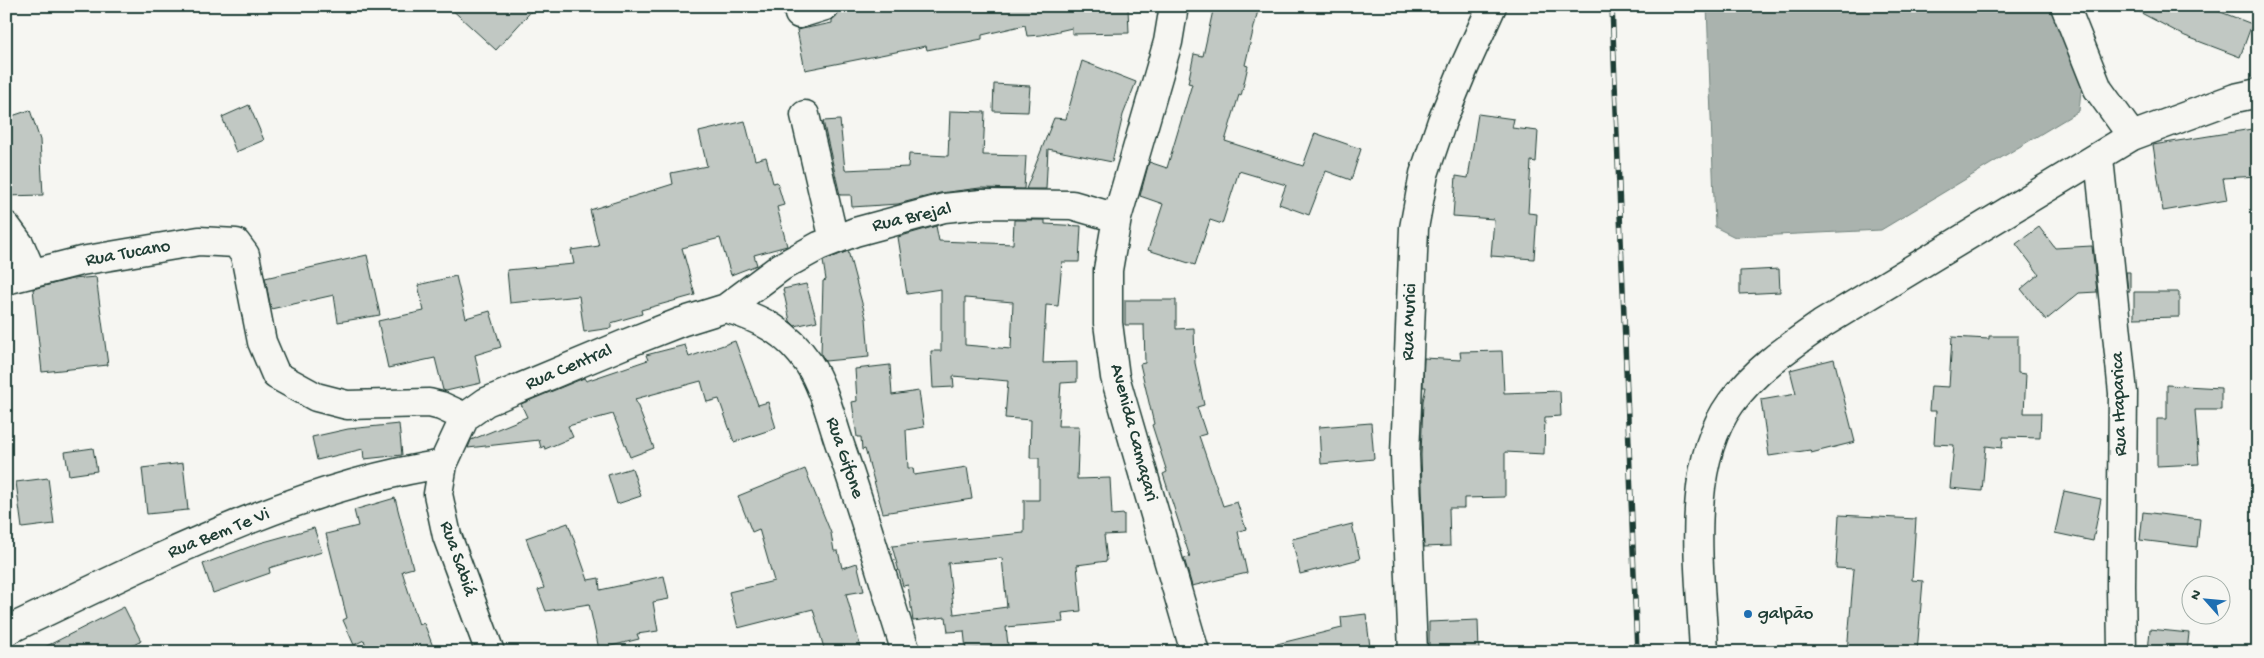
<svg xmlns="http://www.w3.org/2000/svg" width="2264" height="658" font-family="'Gochi Hand',sans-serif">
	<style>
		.water { fill: #aab3ae; stroke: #72847d }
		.building { fill: #c1c8c3; stroke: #1f3d34; fill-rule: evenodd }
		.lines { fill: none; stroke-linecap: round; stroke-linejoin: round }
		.minor-casing { stroke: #1f3d34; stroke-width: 31 }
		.tertiary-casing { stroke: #1f3d34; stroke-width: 31 }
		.minor { stroke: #f6f6f2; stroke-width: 28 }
		.tertiary { stroke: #f6f6f2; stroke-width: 28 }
		.rail-casing { stroke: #1f3d34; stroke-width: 5.5 }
		.rail { stroke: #f6f6f2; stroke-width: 4; stroke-dasharray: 11; stroke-linecap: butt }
		.poi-dot { fill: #1f6fb2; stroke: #f6f6f2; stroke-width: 2 }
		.labels { text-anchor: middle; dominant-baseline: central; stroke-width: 5; stroke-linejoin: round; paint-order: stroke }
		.street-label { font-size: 19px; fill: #1f3d34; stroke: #f6f6f2 }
		.poi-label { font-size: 19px; fill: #1f3d34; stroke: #f6f6f2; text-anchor: start }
	</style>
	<rect width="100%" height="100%" fill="#f6f6f2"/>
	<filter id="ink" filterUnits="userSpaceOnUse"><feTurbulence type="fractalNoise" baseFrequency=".02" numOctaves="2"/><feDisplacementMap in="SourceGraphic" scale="10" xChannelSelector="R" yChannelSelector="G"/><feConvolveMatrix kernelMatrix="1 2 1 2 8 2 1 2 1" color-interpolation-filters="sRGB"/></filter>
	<g filter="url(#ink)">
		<path class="water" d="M1707 6H2050L2082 80 2079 111 1881 230 1735 237 1715 227Z"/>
		<path class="building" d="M448 6H536L496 50Z
			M867 6H1069L1070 9 1128 8 1129 33 1072 34V28L1041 35 1027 36 1025 25 982 35V39L927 50 926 46 805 70 797 30 832 23V20L839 12Z
			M1214 6H1259L1245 65 1248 66 1241 96 1239 95 1225 141 1303 166 1315 133 1361 149 1351 180 1326 171 1309 215 1279 204 1286 185 1239 171 1222 224 1210 220 1195 265 1148 250 1163 204 1140 196 1149 162 1167 168 1192 84 1188 83 1194 54 1203 56Z
			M2128 6H2205L2252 24 2240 57 2185 36Z
			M1082 61 1136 82 1123 115 1112 162 1048 149 1046 189H1026L1054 118 1066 119Z
			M994 84 1030 86 1028 112 993 111Z
			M249 105 264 140 236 152 222 117Z
			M30 110 40 140 43 195 6 196V118Z
			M950 111 985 112 983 155 1026 156 1024 189 980 188 940 193 898 204 852 207 851 195H840L823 121 840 120 845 170 908 167 909 154 948 156Z
			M1478 114 1514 119 1512 128 1538 131 1536 162 1531 161 1528 213 1537 214 1534 259 1491 256 1494 219 1453 216 1456 176 1468 178Z
			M745 121 755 160 766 157 773 183 777 182 784 205 777 207 787 246 754 255 757 265 731 275 720 238 682 248 695 295 641 310 642 314 611 323V328L584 332 579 296 510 303 507 270 574 264 571 250 599 246 590 210 673 184 671 173 707 166 699 132Z
			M2258 128V176L2223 178 2227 200 2163 211 2153 145Z
			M1014 220H1045V224L1081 226 1079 262H1062L1058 306 1046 305 1043 363 1077 362V382L1061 383 1058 426H1079L1077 479 1110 478 1112 515 1124 514V534L1104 535 1107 561 1077 565 1081 611 1062 613 1063 622 1006 627 1008 645 966 650 964 631 948 632 946 617 913 621 908 585 903 586 892 546 1024 533V500H1039V458H1030L1031 420 1005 418 1008 381 953 376 954 387 933 388 931 351H941V289L907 294 898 237 936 226 939 241 1013 244ZM965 298 1013 302 1011 349 965 345ZM1002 558 1007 607 954 614 948 563Z
			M2039 227 2055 248 2092 246 2097 292 2079 293 2046 320 2021 289 2039 274 2016 244Z
			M848 251 866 318 869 357 825 361 821 354 823 281 826 280 823 261Z
			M367 255 380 315 338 322 334 295 271 309 265 278Z
			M1779 269 1780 292 1740 294V271Z
			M2126 272H2130V291H2128Z
			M456 276 466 318 490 311 501 347 475 355 481 383 446 391 443 390 435 358 388 368 378 321 424 311 418 285Z
			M96 277 108 365 42 372 33 289 72 279Z
			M806 284 817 321 795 326 790 321 783 289Z
			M2134 292H2179V317L2134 318Z
			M1125 300H1176V329L1194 328 1195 363 1204 405 1197 407 1206 434 1199 436 1223 506 1237 502 1246 529 1238 532 1247 573 1192 586 1184 558 1190 557 1163 474 1167 472 1152 425 1154 424 1140 364 1145 363 1144 325H1125Z
			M1989 336H2018V373L2026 374 2024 413H2041L2040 438 2003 437 2002 448 1986 446 1982 491 1950 488 1954 445 1934 444 1936 411H1929L1931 386 1949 387 1952 337 1989 339Z
			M735 341 758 405 768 402 776 428 734 442 719 399 707 402 701 381 635 399 654 448 630 457 613 414 568 426 573 437 545 449 544 446 541 448 539 440 468 448 471 440 527 417 521 404 584 378 586 381 648 360 646 355 685 345 689 357Z
			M1502 351 1504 393 1560 391 1561 416 1545 417 1544 454 1505 452V497L1464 498V508H1449L1450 546 1424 547 1421 455 1423 401 1426 387H1423L1424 358 1461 360 1460 352Z
			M1834 359 1855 442 1811 453 1810 450 1769 456 1761 400 1796 394 1790 370Z
			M890 365 892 395 919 391 924 427 906 430 908 468H913L914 475 967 467 972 499 883 513 865 449 862 450 861 437H857L852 402 857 401 855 369Z
			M2167 385 2221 388V410H2195L2199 464 2157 466V419H2167Z
			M1371 423 1374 459 1321 464 1319 427Z
			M399 424 402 455 364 459 363 449 317 460 312 437 348 429Z
			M93 448 97 471 69 475 65 452Z
			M183 463 188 510 147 514 142 468Z
			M632 468 641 496 617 504 608 475Z
			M805 469 831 533 834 551H838L842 568 857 563 864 591 846 594 862 652H825L813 609 738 628 729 592 774 581 759 529 752 532 738 496Z
			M48 478 54 524 22 528 16 482Z
			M2064 491 2101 499 2093 541 2055 533Z
			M395 498 413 568 402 571 419 625 424 623 435 652H368L364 640 354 645 343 620 347 618 326 534 358 526 354 510Z
			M2143 512 2200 519 2197 547 2140 540Z
			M1839 515 1916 519 1912 580 1923 581 1917 652H1847L1854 569 1836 568Z
			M568 523 588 580 599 578 600 590 664 576 669 599 653 602 658 631 637 634 639 639 599 649 589 604 546 611 538 590 544 588 526 538Z
			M1352 524 1360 559 1300 574 1292 539Z
			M314 528 322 552 269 568 270 573 213 593 203 564 260 543Z
			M124 607 141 641 121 652H35Z
			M1366 614 1370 647 1331 652H1278L1277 644 1342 628 1341 617Z
			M1478 620 1479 652H1429V622Z
			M2150 629 2189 633 2187 652H2148Z"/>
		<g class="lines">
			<defs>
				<path id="minor" d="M1174 6 1168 42 1117 218 1108 270V323L1115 377 1195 652
					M2065 6 2098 89 2132 136
					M799 14 825 6
					M805 115 834 240
					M2099 158 2123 393 2121 586 2122 652
					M6 226 20 245 32 273
					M6 280 81 261 199 241 236 243 245 255 262 342 276 375 316 397 347 405 429 403 441 406 465 417
					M726 308C762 319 787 332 809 364 824 387 831 419 840 445 864 514 884 583 906 652
					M6 631C141 567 294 486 443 464
					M490 652 447 536 438 494 443 464 465 417 486 402 625 344 681 322 726 308 781 267 819 246 855 232 944 208 982 204 1072 205 1117 218
					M1413 652 1405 455 1414 228 1424 174 1442 121 1463 70 1492 6"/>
				<path id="tertiary" d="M1704 652C1701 575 1683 469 1731 403 1755 370 1789 347 1822 324L2132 136 2235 98 2258 93"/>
			</defs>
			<use href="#minor" class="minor-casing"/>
			<use href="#tertiary" class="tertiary-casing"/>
			<use href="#minor" class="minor"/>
			<use href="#tertiary" class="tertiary"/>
			<defs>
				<path id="rail" d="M1612 6 1637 652"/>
			</defs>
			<use href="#rail" class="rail-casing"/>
			<use href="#rail" class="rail"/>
		</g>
	</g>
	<circle class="poi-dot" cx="1748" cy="614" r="5"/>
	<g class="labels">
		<g class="street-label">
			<text transform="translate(912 218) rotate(-13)">Rua Brejal</text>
			<text transform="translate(128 254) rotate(-10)">Rua Tucano</text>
			<text transform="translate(1410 322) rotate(-88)">Rua Murici</text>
			<text transform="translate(569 368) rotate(-23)">Rua Central</text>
			<text transform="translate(2120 404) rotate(-92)">Rua Itaparica</text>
			<text transform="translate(1133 433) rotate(75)">Avenida Camaçari</text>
			<text transform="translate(844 458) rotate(71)">Rua Gifone</text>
			<text transform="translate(219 534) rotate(-22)">Rua Bem Te Vi</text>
			<text transform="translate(457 559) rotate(71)">Rua Sabiá</text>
		</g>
		<g class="poi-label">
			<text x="1758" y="614">galpão</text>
		</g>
	</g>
	<rect width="2264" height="658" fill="none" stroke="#f6f6f2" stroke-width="25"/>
	<rect x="12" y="12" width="2239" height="633" fill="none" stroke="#1f3d34" stroke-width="2" filter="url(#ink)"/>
	<g transform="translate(2206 600) rotate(297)"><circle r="24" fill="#f6f6f2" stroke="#a0aca6"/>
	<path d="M0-4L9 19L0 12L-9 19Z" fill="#1f6fb2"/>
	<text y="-8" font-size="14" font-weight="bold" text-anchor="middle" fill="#1f3d34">N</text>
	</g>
</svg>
